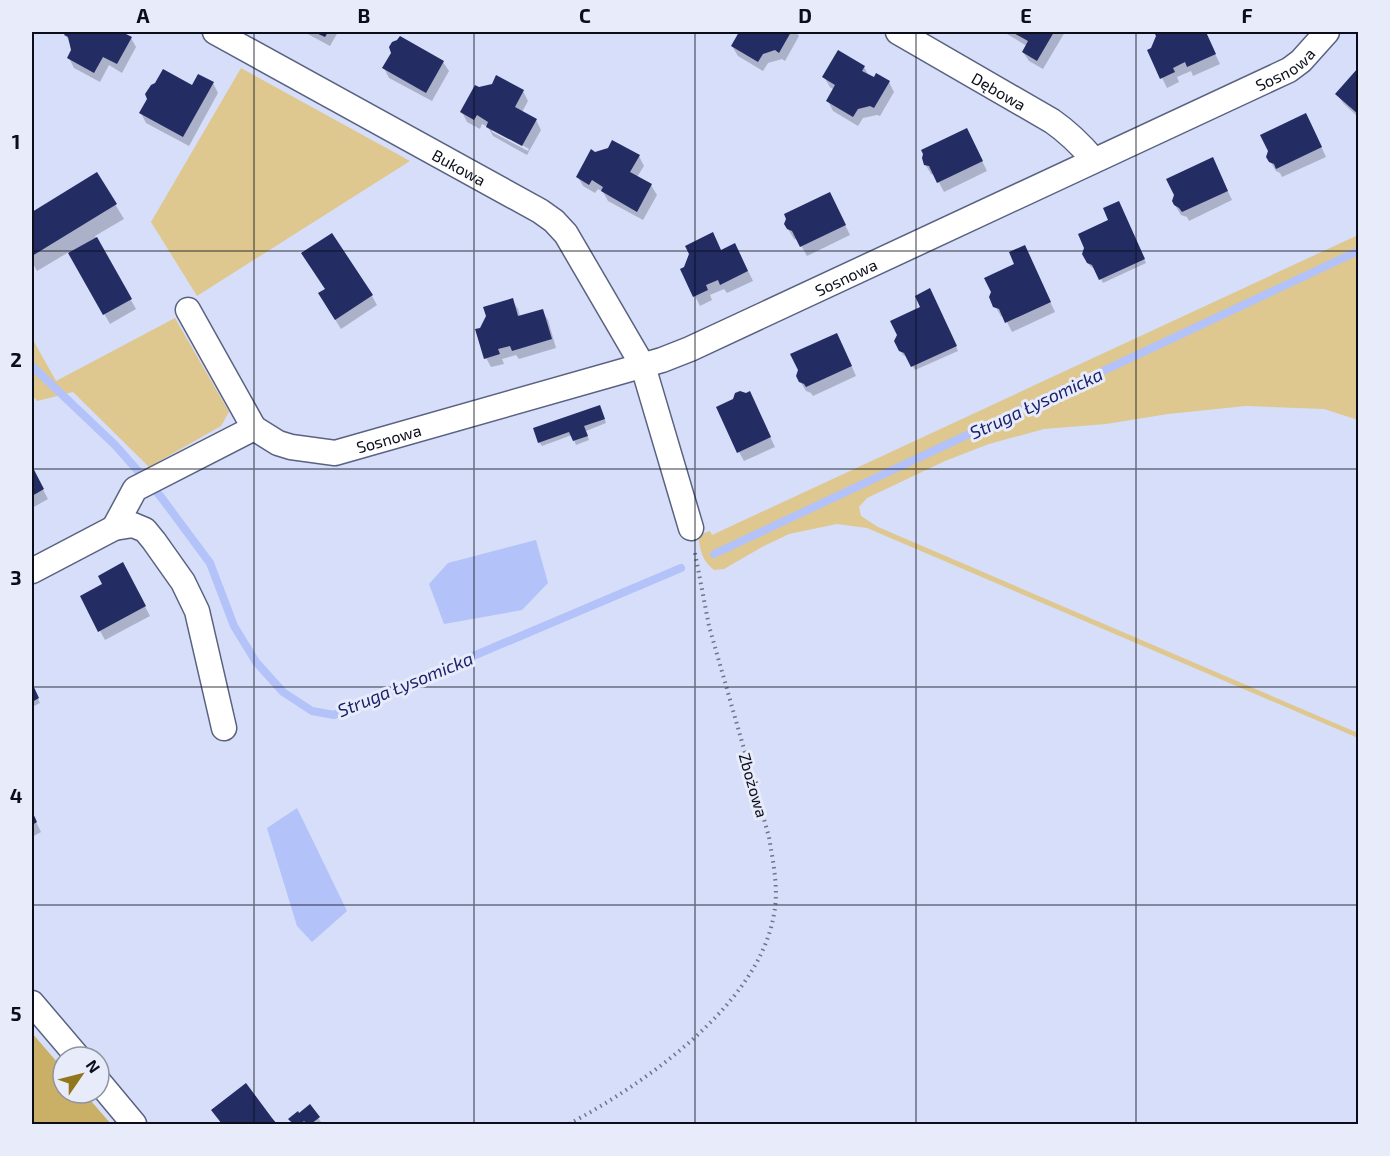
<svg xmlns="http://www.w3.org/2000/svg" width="1390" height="1156" font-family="'Exo 2',sans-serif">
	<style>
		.green { fill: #dec88f }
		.forest { fill: #caaf67 }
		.water { fill: #b3c2f8 }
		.shadow { fill: #0003; fill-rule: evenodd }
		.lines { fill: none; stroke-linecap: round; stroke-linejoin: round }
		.stream { stroke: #b3c2f8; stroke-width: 8 }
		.building { fill: #232c63 }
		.street-casing { stroke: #596280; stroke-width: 27 }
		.path { stroke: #6f7589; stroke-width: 4; stroke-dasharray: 1.5 4.5; stroke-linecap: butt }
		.street { stroke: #fff; stroke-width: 24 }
		.grid { fill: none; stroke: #0b0e1a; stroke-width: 1.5; stroke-opacity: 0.55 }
		.labels { text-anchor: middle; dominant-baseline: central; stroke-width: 6; stroke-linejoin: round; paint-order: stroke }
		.street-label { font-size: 16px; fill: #0b0e1a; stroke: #e8ecfa }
		.water-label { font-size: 18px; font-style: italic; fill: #1b216b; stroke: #e8ecfa }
		.neatline { fill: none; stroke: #0b0e1a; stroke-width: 2 }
		.grid-label { font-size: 20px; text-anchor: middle; font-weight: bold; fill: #0b0e1a }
	</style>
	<rect width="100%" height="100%" fill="#d6defa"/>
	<path class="green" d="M241 68 410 161 197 296 151 222Z
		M1358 235V420L1324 409 1246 406 1168 414 1106 424 1044 429 989 444 945 461 867 498 859 507 861 516 878 527 1358 733V738L867 528 837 524 789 534 762 547 724 569 714 570C702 561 700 550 698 535L710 531 712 535Z
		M175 318 229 412 221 426 149 467 73 392 37 401 32 395V338L56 381Z"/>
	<path class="forest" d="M32 1033 63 1069V1093H84L111 1124H32Z"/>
	<path class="water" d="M536 540 548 583 522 610 444 624 429 584 448 563Z
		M297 808 347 911 312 942 297 926 267 828Z"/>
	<path class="shadow" d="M68 32H119L131 38 136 47 122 73 109 65 100 82 74 68 69 58 73 50 66 35Z
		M304 32H338L330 46Z
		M733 32H796L799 36 785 61 782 59 768 63 763 71 738 56 732 46 739 35Z
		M1005 32H1065L1043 69 1029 61 1023 52 1027 46 1007 34Z
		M1155 32H1188L1189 33 1205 32 1220 64 1193 76 1191 71 1177 77 1179 82 1167 88 1149 51 1152 49 1157 36Z
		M443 62 449 71 432 101 389 78 384 68Z
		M864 67 869 76 874 79 889 82 894 92 880 116 877 115 863 118 858 126 833 111 828 101 834 90 830 87 824 77Z
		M1358 70V117L1343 103 1337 94Z
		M213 83 218 93 189 146 146 123 141 113 156 85 193 87Z
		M523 91 528 101 522 112 536 120 541 130 527 155 493 136 488 127 482 124 480 129 467 122 462 112ZM492 128 529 149 528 151 492 132Z
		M1311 124 1326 157 1282 177 1280 173 1276 171 1270 161Z
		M972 140 987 171 944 192 935 175 931 174 925 164Z
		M595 153 639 156 644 166 637 177 651 185 657 195 643 220 608 201 603 192 598 189 595 193 583 186 578 177Z
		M1217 168 1232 200 1189 221 1187 217 1181 215 1175 205Z
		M97 174 124 219 95 236 136 309 110 324 69 252 37 271 32 262V214Z
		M835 204 850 235 807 256 798 240 794 239 788 229Z
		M1120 207 1146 263 1103 283 1096 269 1091 267 1088 263 1110 221Z
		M721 251 740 254 753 281 727 293 724 289 710 295 712 300 700 306 682 269Z
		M1029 256 1055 312 1012 332 1005 318 1001 316 995 306 992 292Z
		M932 295 958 351 915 370 908 357 903 355 900 350 922 308Z
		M372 296 377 305 341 329 325 303Z
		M512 300 518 309 520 317 542 310 548 320 556 348 519 359 516 355 502 359 504 364 491 367 486 358 481 329Z
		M842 344 856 376 813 396 811 393 806 391 797 376Z
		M734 400 754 403 775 447 744 461 739 452Z
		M602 411 606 423 586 431 589 440 576 445 572 435 542 446 539 442Z
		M32 469 48 499 32 508Z
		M128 574 150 616 105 640 100 631 104 584Z
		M32 686 40 703 32 707Z
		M32 814 41 832 32 837Z
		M246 1085 275 1124H222L213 1110Z
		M310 1106 321 1122 319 1124H294L291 1119 299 1115Z"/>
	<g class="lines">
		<path class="stream" d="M32 366 115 445 161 497 210 563 234 626 256 662 283 692 312 711 334 715 681 568
			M714 554 1358 251"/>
	</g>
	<path class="building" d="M66 32H122L132 37 117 64 103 57 94 73 67 58 71 50 68 37 64 35Z
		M314 32H328L325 37Z
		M739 32H791L779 53 775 50 763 54 758 62 731 46Z
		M1012 32H1054L1037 61 1022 52 1028 41Z
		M1154 32H1206L1216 54 1187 67 1185 62 1173 68 1175 72 1160 79 1147 50 1151 48 1156 36Z
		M400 36 444 61 426 93 382 68 391 53 389 47 392 42 397 40Z
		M838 50 865 66 862 71 874 77 876 73 890 81 874 108 870 106 858 109 853 117 826 101 835 85 822 77Z
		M1358 68V114L1335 94Z
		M163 69 192 85 198 74 214 82 183 137 139 113 147 99 145 94 151 85 155 83Z
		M496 75 524 90 515 107 537 119 522 146 486 127 488 122 477 115 474 120 460 112 475 85 479 87 492 84Z
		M1306 113 1322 147 1276 169 1274 164 1269 162 1266 157 1268 151 1260 135Z
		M967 128 983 161 937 183 929 166 924 165 922 158 923 154 921 150Z
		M612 140 640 155 630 172 652 184 637 212 601 191 603 187 592 180 589 185 576 177 591 149 595 152 608 148Z
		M1213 157 1228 191 1182 212 1179 208 1174 205 1172 201 1174 195 1166 179Z
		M97 172 117 204 32 256V212Z
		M830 192 846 225 800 247 792 231 787 229 784 224 786 219 784 214Z
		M1119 201 1145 259 1099 280 1092 265 1087 263 1082 254 1084 248 1078 234 1108 220 1103 208Z
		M713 232 721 250 735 243 748 271 720 285 718 280 706 285 708 290 693 297 680 269 684 267 689 254 685 246Z
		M332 233 373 295 335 320 318 293 325 289 301 253Z
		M97 237 132 299 103 315 68 253Z
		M1025 245 1051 302 1005 323 999 309 993 307 989 297 991 292 984 278 1014 264 1009 252Z
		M930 288 957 346 911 367 904 353 899 351 894 341 897 335 890 321 920 307 915 296Z
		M513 298 518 316 543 309 552 339 512 351 510 346 498 349 500 354 484 359 475 329 480 328 486 316 483 307Z
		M837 333 852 366 806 387 804 384 799 382 796 376 798 370 790 354Z
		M740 391 746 393 750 391 771 437 737 453 716 407 733 399 735 393Z
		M600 405 605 419 584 426 588 436 573 441 569 432 538 443 533 428Z
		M32 466 44 489 32 496Z
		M123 562 146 606 98 632 80 596 102 584 98 576Z
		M32 683 39 698 32 702Z
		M32 811 37 822 32 825Z
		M246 1083 272 1118 277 1124H222L211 1110Z
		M310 1104 320 1117 311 1124H307L304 1121 301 1124H294L290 1121 288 1119 298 1111 299 1113Z"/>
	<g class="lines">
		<defs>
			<g id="street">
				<path id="s1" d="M215 32 540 211 554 221 566 234 643 366 691 528"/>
				<path id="s2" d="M898 32 1052 121C1068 132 1081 145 1094 160"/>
				<path id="s3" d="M254 428 278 443 291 447 335 453 662 360 690 349 1289 70 1301 61 1327 32"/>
				<path d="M114 528 135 489 254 428 188 310"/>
				<path d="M32 571 114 528 133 525 145 530 154 541 183 582 197 611 224 728"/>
				<path d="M32 1003 78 1057"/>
				<path d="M99 1082 134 1124"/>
			</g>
		</defs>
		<use href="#street" class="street-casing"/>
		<path class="path" d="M569 1124C644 1084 759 1005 774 914 779 889 773 862 769 837L709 626 695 553"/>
		<use href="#street" class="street"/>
	</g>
	<path class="grid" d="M254 32V1124M474 32V1124M695 32V1124M916 32V1124M1136 32V1124M32 251H1358M32 469H1358M32 687H1358M32 905H1358"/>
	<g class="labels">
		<g class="street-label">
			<text stroke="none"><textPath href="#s3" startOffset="1114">Sosnowa</textPath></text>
			<text stroke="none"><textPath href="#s2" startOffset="117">Dębowa</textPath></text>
			<text stroke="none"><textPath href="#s1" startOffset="279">Bukowa</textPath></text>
			<text stroke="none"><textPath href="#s3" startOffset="628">Sosnowa</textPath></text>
			<text stroke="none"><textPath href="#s3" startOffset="142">Sosnowa</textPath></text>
			<text transform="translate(754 785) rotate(74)">Zbożowa</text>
		</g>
		<g class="water-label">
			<text transform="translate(1036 403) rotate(-25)">Struga Łysomicka</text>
			<text transform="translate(405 684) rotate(-22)">Struga Łysomicka</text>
		</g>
	</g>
	<rect width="1390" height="1156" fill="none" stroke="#e8ecfa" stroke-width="66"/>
	<g transform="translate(81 1075) rotate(55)"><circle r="28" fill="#e8ecfa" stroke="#9093a0" stroke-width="1.5"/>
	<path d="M0-4.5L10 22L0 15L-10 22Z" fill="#92761c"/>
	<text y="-9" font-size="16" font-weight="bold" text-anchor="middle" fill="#0b0e1a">N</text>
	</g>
	<rect x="33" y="33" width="1324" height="1090" class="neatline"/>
	<g class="grid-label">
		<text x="143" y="23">A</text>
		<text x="364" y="23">B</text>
		<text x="585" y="23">C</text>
		<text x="805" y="23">D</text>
		<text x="1026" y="23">E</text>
		<text x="1247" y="23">F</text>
		<text x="16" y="149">1</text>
		<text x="16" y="367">2</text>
		<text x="16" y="585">3</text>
		<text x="16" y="803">4</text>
		<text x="16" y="1021">5</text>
	</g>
</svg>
